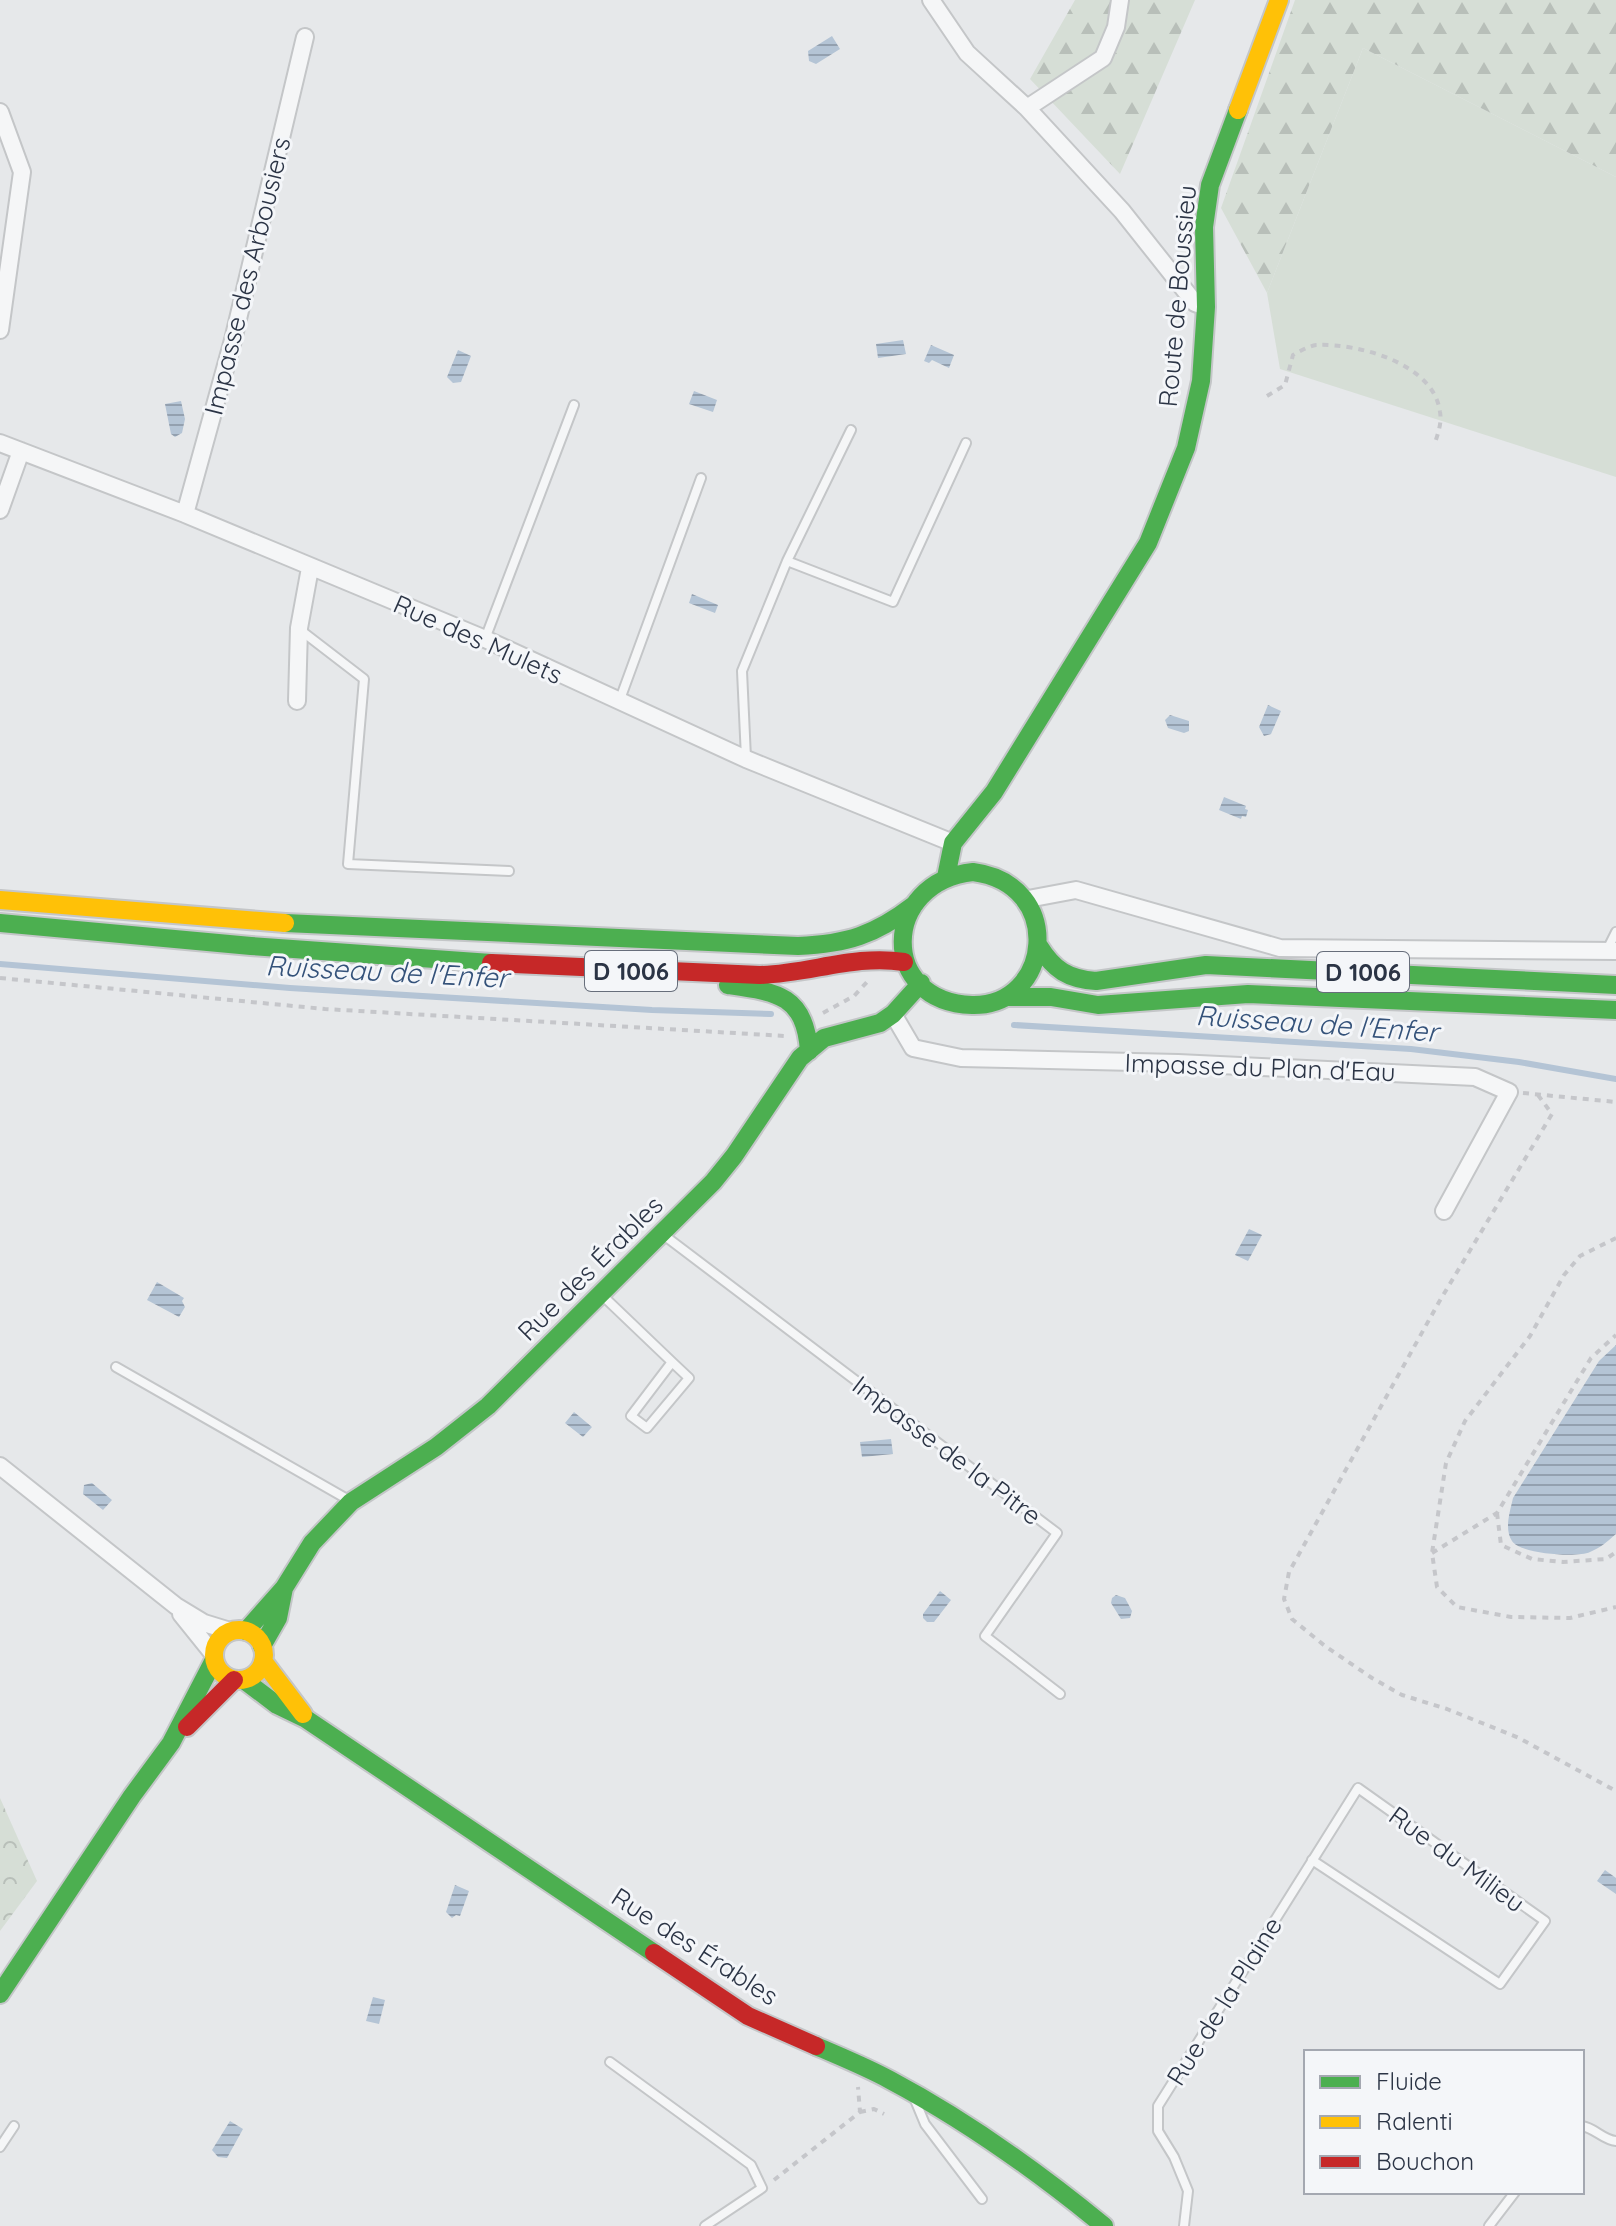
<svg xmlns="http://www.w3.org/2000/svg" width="1616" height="2226" font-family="Quicksand,sans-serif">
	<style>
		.grass { fill: #d6ded6 }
		.forest { fill: url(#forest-firs) }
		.park { fill: url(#park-crowns) }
		.water { fill: url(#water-rules) }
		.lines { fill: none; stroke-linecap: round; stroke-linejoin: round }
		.stream { stroke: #b4c4d5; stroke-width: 6 }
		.lane-casing { stroke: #c4c6c8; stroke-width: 12 }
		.street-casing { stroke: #c4c6c8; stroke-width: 20 }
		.fast-casing { stroke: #c4c6c8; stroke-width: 22 }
		.slow-casing { stroke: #c4c6c8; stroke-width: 22 }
		.jam-casing { stroke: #c4c6c8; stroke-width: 22 }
		.path { stroke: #c5c6ca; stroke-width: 4; stroke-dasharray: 6 6; stroke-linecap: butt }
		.lane { stroke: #f5f6f7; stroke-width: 8 }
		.street { stroke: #f5f6f7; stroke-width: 16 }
		.fast { stroke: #4caf50; stroke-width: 18 }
		.slow { stroke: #ffc107; stroke-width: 18 }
		.jam { stroke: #c62828; stroke-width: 18 }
		.labels { text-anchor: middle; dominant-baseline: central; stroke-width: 6; stroke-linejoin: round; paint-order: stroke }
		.shield { fill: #f4f6f9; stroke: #676e7b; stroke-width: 2 }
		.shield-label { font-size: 24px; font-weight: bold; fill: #2b3445 }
		.street-label { font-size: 26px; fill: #2b3445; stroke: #f4f6f9 }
		.water-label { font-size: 28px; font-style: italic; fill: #34527a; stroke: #f4f6f9 }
	</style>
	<defs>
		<pattern id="forest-firs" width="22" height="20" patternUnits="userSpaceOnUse" patternTransform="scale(2)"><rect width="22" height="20" fill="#d6ded6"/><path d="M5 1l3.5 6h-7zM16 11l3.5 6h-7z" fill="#b8bfb9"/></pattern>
		<pattern id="park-crowns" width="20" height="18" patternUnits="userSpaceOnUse" patternTransform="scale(2)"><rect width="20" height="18" fill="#d6ded6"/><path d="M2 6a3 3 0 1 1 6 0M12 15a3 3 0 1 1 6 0" fill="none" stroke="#b8bfb9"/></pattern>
		<pattern id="water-rules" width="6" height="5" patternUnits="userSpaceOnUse" patternTransform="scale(2)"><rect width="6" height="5" fill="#b4c4d5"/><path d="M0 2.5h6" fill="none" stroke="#93a0af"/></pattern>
	</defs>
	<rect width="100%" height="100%" fill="#e6e8ea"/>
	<path class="grass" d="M1363 48 1616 177V477L1280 369 1267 293Z"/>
	<path class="forest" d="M1075 0H1195L1120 174 1030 79Z
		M1295 0H1616V177L1363 48 1267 293 1221 208Z"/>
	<path class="park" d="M0 1798 37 1881 0 1931Z"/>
	<path class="water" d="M832 36 840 49 816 64 809 61 808 51Z
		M903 340 906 354 878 358 876 344Z
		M931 345 954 355 949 368 932 360 929 363 924 361Z
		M458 350 471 356 461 382 453 383 447 377Z
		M694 391 717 400 713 412 689 404Z
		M181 401 185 419 182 433 175 437 171 434 165 404Z
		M692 594 718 605 715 613 689 603Z
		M1268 705 1281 711 1271 734 1264 736 1259 727Z
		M1170 715 1189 721V731L1184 733 1168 728 1165 720Z
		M1224 797 1246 806 1245 809 1248 810 1246 817 1242 816 1241 819 1219 810Z
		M1249 1229 1262 1235 1248 1261 1235 1255Z
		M157 1282 184 1298 182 1301 185 1307 179 1317 147 1300Z
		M1616 1345V1534C1608 1541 1600 1548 1590 1552 1577 1558 1520 1554 1512 1541 1504 1529 1510 1512 1513 1498L1599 1361Z
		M574 1412 592 1427 583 1437 565 1423Z
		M891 1439 893 1454 862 1457 860 1442Z
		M92 1483 112 1500 103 1510 83 1494 84 1485Z
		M940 1591 951 1600 934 1622H927L923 1618V1614Z
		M1116 1595 1125 1598 1132 1611 1130 1618 1121 1619 1111 1603 1112 1598Z
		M1605 1870 1616 1878V1894L1597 1881Z
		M455 1885 469 1891 460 1916 456 1915 452 1918 446 1912Z
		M373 1997 385 2000 379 2024 366 2021Z
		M230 2121 243 2129 227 2158 218 2157 212 2150Z"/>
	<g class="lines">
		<path class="stream" d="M0 964 290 988 652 1010 771 1014
			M1014 1025 1411 1049 1519 1062 1616 1079"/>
		<defs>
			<path id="lane" d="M787 561 893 602 966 443
				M299 629 364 679 348 864 509 871
				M485 639 574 405
				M619 702 701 478
				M746 758 742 671 787 561 851 430
				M1607 950 1616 932
				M665 1236 1057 1533 985 1636 1060 1694
				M604 1297 672 1362 631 1416 647 1428 689 1378 672 1362
				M116 1367 347 1499
				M610 2062 751 2165 762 2188 705 2226
				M915 2100 925 2124 982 2199
				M1582 2126C1595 2128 1603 2140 1616 2141
				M0 2147 14 2126
				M1184 2226 1188 2191 1174 2157 1158 2131V2106L1358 1788 1545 1921 1500 1984 1312 1860
				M1489 2226 1515 2192"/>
			<path id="street" d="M931 0 967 53 1027 108
				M1120 0 1116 27 1103 58 1027 108 1122 211 1195 303 1206 307
				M0 112 22 172 0 330
				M0 443 185 514 485 639 746 759 953 843
				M0 510 21 451
				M185 514 233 340 305 37
				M297 701 299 628 310 568
				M1028 899 1076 890 1280 948 1616 951
				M893 1014 913 1048 961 1058 1178 1063 1475 1077 1509 1092 1444 1211
				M0 1466 176 1606 204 1623 230 1631
				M181 1614 214 1655"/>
			<path id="fast" d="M973 872C1066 884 1052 1007 972 1005 878 1002 881 882 973 872Z
				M946 877 953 843 994 792 1148 543 1186 448 1201 381 1206 307 1204 227 1210 185 1238 110
				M0 923 251 946 491 963
				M285 923 798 946C847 944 875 935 914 905
				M1039 946C1054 970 1068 979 1096 981L1206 965 1616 985
				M728 985C777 992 805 995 809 1051
				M1007 997H1051L1098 1005 1248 994 1616 1010
				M246 1631 284 1588 312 1543 351 1502 436 1447 488 1406 713 1182 734 1156 800 1058 824 1038 880 1023 893 1014 921 983
				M262 1646 278 1618 284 1588
				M244 1680 277 1705 306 1719 654 1953
				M0 1994 132 1796 171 1743 214 1660
				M816 2046C841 2057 866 2067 890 2080 967 2121 1037 2171 1104 2226"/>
			<path id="slow" d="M1238 110 1279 0
				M0 900 285 923
				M214 1655a25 25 0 1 1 50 0a25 25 0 1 1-50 0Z
				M263 1661 303 1714"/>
			<path id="jam" d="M491 963 760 975C809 974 855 954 904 962
				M187 1727 234 1680
				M654 1953 748 2016 816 2046"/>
		</defs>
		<use href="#lane" class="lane-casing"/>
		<use href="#street" class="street-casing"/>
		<use href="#fast" class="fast-casing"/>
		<use href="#slow" class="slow-casing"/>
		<use href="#jam" class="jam-casing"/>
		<path class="path" d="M1267 396 1285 385 1293 355C1300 351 1309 346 1316 345 1357 343 1434 363 1440 412 1442 423 1438 433 1435 443
			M0 978 325 1009 785 1036 788 1034
			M823 1013 854 996 867 982
			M1523 1093 1616 1102
			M1538 1095 1552 1114 1439 1302 1289 1572 1284 1599 1292 1619 1325 1646 1372 1678 1402 1695 1447 1709 1519 1738 1616 1791
			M1616 1238 1580 1256 1564 1275 1530 1336 1465 1421 1446 1463 1432 1553 1437 1587 1457 1607 1511 1617 1570 1618 1616 1607
			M1497 1513 1501 1545 1532 1559 1563 1562 1606 1559 1616 1552
			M1432 1553 1497 1513 1591 1358 1616 1335
			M860 2112 874 2109 884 2114
			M774 2180 860 2112 858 2087"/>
		<use href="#lane" class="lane"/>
		<use href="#street" class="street"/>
		<use href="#fast" class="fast"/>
		<use href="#slow" class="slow"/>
		<use href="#jam" class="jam"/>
	</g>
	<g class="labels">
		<g class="shield">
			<rect x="585" y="951" width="92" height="40" rx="6"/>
			<rect x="1317" y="952" width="92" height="40" rx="6"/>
		</g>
		<g class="shield-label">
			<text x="631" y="971">D 1006</text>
			<text x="1363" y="972">D 1006</text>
		</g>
		<g class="street-label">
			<text transform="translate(247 276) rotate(-76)">Impasse des Arbousiers</text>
			<text transform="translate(1177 296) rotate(-85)">Route de Boussieu</text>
			<text transform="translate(478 639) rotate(24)">Rue des Mulets</text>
			<text transform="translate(1260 1067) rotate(2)">Impasse du Plan d'Eau</text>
			<text transform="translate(590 1268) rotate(-45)">Rue des Érables</text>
			<text transform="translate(947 1450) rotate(37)">Impasse de la Pitre</text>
			<text transform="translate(1457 1859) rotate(36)">Rue du Milieu</text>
			<text transform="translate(695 1946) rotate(33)">Rue des Érables</text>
			<text transform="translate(1224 2001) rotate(-58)">Rue de la Plaine</text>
		</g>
		<g class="water-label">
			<text transform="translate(387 971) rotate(3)">Ruisseau de l'Enfer</text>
			<text transform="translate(1317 1023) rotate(4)">Ruisseau de l'Enfer</text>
		</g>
	</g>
	<rect x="1304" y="2050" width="280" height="144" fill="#f4f6f9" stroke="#a4a8b1" stroke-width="2"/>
	<rect x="1320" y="2076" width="40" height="12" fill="#4caf50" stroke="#a4a8b1" stroke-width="2"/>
	<text x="1376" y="2090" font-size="24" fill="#2b3445">Fluide</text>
	<rect x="1320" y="2116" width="40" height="12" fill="#ffc107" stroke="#a4a8b1" stroke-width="2"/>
	<text x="1376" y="2130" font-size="24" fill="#2b3445">Ralenti</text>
	<rect x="1320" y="2156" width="40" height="12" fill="#c62828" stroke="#a4a8b1" stroke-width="2"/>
	<text x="1376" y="2170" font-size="24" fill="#2b3445">Bouchon</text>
</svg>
